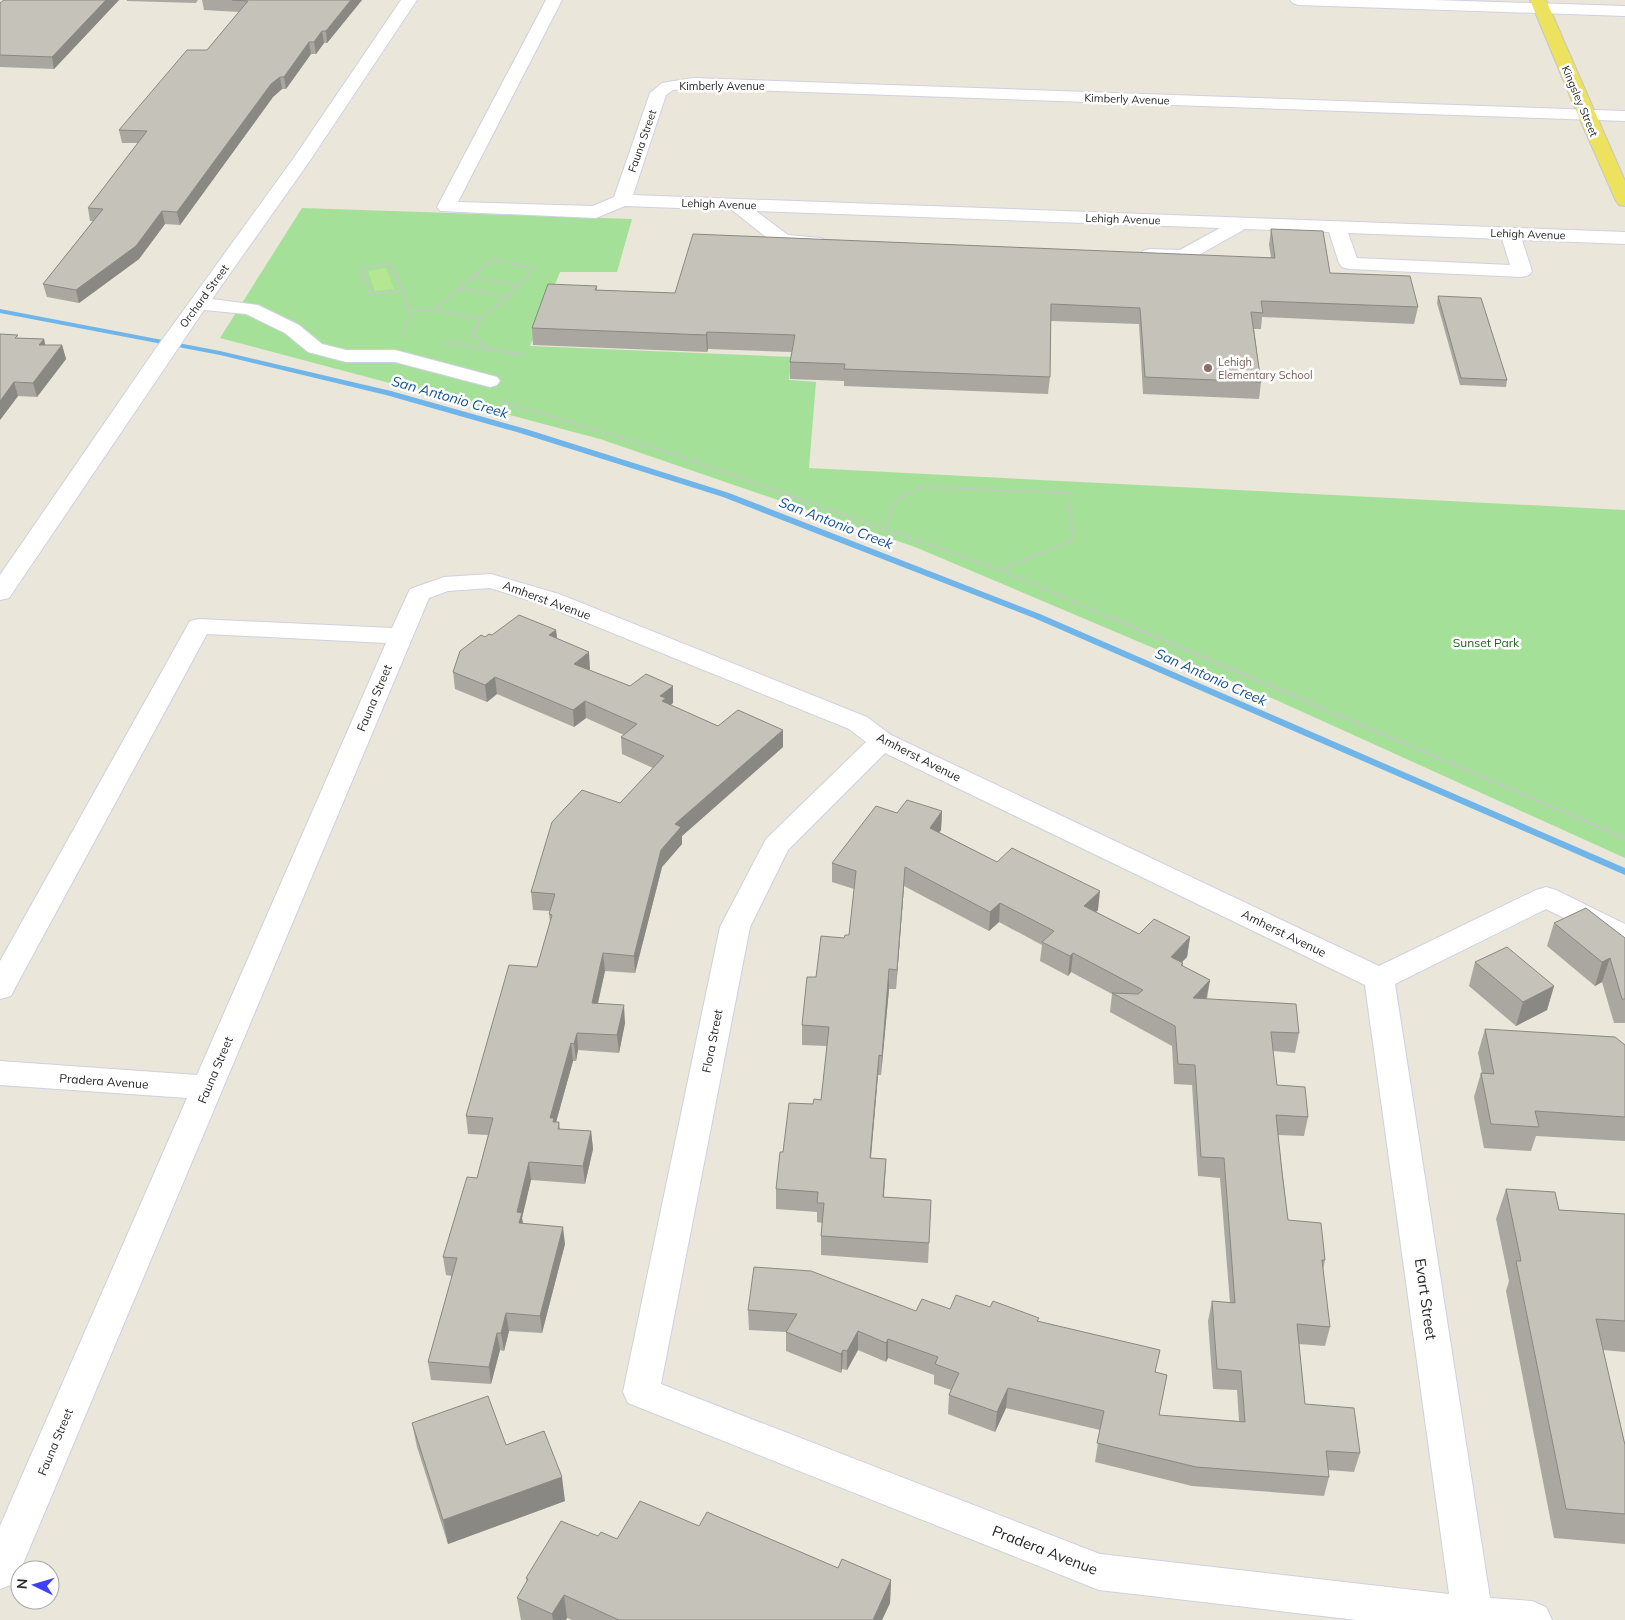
<svg xmlns="http://www.w3.org/2000/svg" width="1625" height="1620" font-family="Mulish,sans-serif">
	<style>
		.green { fill: #a4e097 }
		.pitch { fill: #b5e793 }
		.lines { fill: none; stroke-linecap: round; stroke-linejoin: round }
		.stream { fill: #6fb5ea; fill-rule: evenodd }
		.minor-casing { stroke: #cfd0e1; stroke-width: 2 }
		.major-casing { stroke: #c7c7c7; stroke-width: 2 }
		.path-far2 { stroke: #c7c7c7; stroke-width: 2; stroke-dasharray: 2.5 1; stroke-linecap: butt }
		.path-far1 { stroke: #c7c7c7; stroke-width: 2.5; stroke-dasharray: 3 2; stroke-linecap: butt }
		.path { stroke: #c7c7c7; stroke-width: 3; stroke-dasharray: 4 2.5; stroke-linecap: butt }
		.minor { fill: #fff; fill-rule: evenodd }
		.major { fill: #ece25d; fill-rule: evenodd }
		.wall { fill: #a9a7a0 }
		.shaded-wall { fill: #8a8882 }
		.building { fill: #c5c2ba; stroke: #8a8882 }
		.education-dot { fill: #8d6e63; stroke: #fff; stroke-width: 2 }
		.labels { text-anchor: middle; dominant-baseline: central; stroke-width: 5; stroke-linejoin: round; paint-order: stroke }
		.far-street-label { font-size: 11px; fill: #282828; stroke: #fff }
		.far-education-label { font-size: 11px; fill: #785e54; stroke: #fff; text-anchor: start }
		.street-label { font-size: 12px; fill: #282828; stroke: #fff }
		.park-label { font-size: 12px; fill: #1e621b; stroke: #fff }
		.water-label { font-size: 14px; font-style: italic; fill: #115093; stroke: #fff }
		.near-street-label { font-size: 15px; fill: #282828; stroke: #fff }
	</style>
	<rect width="100%" height="100%" fill="#eae6da"/>
	<path class="green" d="M302 208 632 219 617 272H560L530 346 792 357 789 380 816 382 809 468 1625 510V858L1274 699 915 547 600 439 220 338Z"/>
	<path class="pitch" d="M386 268 394 289 375 291 368 271Z"/>
	<g class="lines">
		<path class="stream" d="M0 309 220 351 391 391 526 429 729 493 1040 614 1625 868V875L1034 618 723 497 520 433 386 395 220 355 0 313Z"/>
		<defs>
			<path id="minor" d="M401 0H417L309 162 212 299 258 305 299 325 322 344 346 350H395L497 377 500 381 497 385 490 387 395 362H346L308 352 285 333 246 314 204 310 9 598 0 600V575L154 351 293 159Z
				M546 0H562L458 202 593 206 614 197 650 93 662 83 693 78 1625 111V121L693 88 673 90 666 95 633 195 1625 232V244L1522 240 1532 271 1529 275 1522 277 1349 269 1342 267 1339 263 1329 232 1245 229 1190 260C1176 263 1157 262 1143 259L1140 255 1143 251 1150 249 1180 250 1220 228 756 211 788 235 822 238 824 242 822 246 815 248 776 245 732 210 625 206 596 218 440 211 437 207ZM1348 233 1502 239 1510 265 1357 258Z
				M1290 0H1434L1625 6V16L1298 5 1293 3Z
				M491 574 559 594 867 717 891 735 1379 966 1536 890 1546 887 1556 890 1625 924V946L1615 943 1546 909 1395 984 1490 1598 1532 1601 1546 1607 1552 1620H1357L1099 1590 628 1403 623 1392 720 927 766 839 866 742 849 729 541 604 490 588 448 591 429 598 20 1571 14 1584 0 1589V1526L187 1098 0 1085V1061L197 1075 386 643 207 634 15 988 11 996 0 999V961L190 621 199 619 392 628 410 589 444 577ZM885 753 1365 985 1449 1594 1100 1554 661 1384 750 927 788 850Z"/>
			<path id="major" d="M1530 0H1546L1625 181V206L1619 205 1616 201 1578 115Z"/>
		</defs>
		<use href="#minor" class="minor-casing"/>
		<use href="#major" class="major-casing"/>
		<path class="path-far2" d="M362 273 360 269 390 264 394 273
			M477 273 492 260 535 268 531 273"/>
		<path class="path-far1" d="M361 271 371 294 403 290
			M394 271 403 290
			M473 277 519 286
			M460 288 507 297
			M435 310 480 319 507 298 532 271
			M435 310 479 271
			M409 311 435 310
			M480 319 473 335 488 348
			M402 335 410 316 403 290
			M443 342 525 355
			M501 401 665 451 1000 570 1115 619
			M886 528 893 502 921 487 1068 493 1073 540 1000 570"/>
		<path class="path" d="M1112 618 1625 838"/>
		<use href="#minor" class="minor"/>
		<use href="#major" class="major"/>
	</g>
	<path class="wall" d="M119 0 54 69 0 67V3Z
		M127 0H198L196 3 127 1Z
		M202 0H362L327 43H324L316 54H311L286 89H282L273 97 180 225 165 224 139 259 79 303 47 297 43 284 93 221H90L88 208 138 143H122L119 130 207 50 239 12 204 10Z
		M1271 229 1330 273 1418 307 1414 324 1262 317 1261 329H1254L1261 382 1259 399 1143 394 1139 324 1051 321 1050 377 1048 394 844 386V381L790 379V362L792 352 708 349 707 352 533 345 532 328 597 286V290L675 293 1271 257 1269 245Z
		M1438 296 1507 380 1506 387 1460 385 1437 303Z
		M18 335V338L44 339 45 345H62L66 359 37 397 18 396 0 420Z
		M556 630 557 639 590 669 589 670 630 686H673V703L670 705 718 726 783 730V747L682 836V844L662 867 635 973 605 971 598 1003 625 1023 619 1053 578 1050 576 1061H573L556 1122H559L560 1129 591 1131 593 1149 585 1184 531 1180 522 1218 523 1223 565 1244 542 1333 509 1331 504 1351 500 1350 491 1384 431 1380 428 1362 452 1276 446 1275 443 1257 477 1178 488 1135 468 1134 466 1116 537 967 550 922 549 914 550 911 533 910 531 892 620 803 653 768 622 754 621 737 624 735 586 718 574 727 497 694 487 702 455 689 453 672 485 637 492 635Z
		M942 811 941 830 939 832 997 862 1098 910 1096 912 1139 934 1190 937 1187 957 1182 962 1183 963V966L1210 980 1207 999 1299 1033 1295 1053 1273 1051 1277 1085 1308 1117 1304 1136 1278 1135 1288 1220 1325 1260 1323 1270 1330 1327 1325 1346 1299 1344 1305 1404 1360 1453 1354 1472 1328 1470 1329 1477 1324 1496 1192 1486 1095 1462 1100 1430 1006 1408 995 1432 948 1414 949 1395 951 1390 934 1384V1375L888 1358 886 1362 858 1350 847 1370 842 1369 841 1373 786 1351V1332L749 1330 748 1310 916 1311 990 1307 1039 1322 1156 1372 1159 1416 1239 1421 1237 1390 1213 1389 1208 1321 1212 1301 1230 1303 1220 1178 1198 1176 1192 1085 1174 1084 1172 1046 1110 1012 1112 994 1071 972 1068 976 1040 961 1042 945 999 922 989 931 904 886 896 989H889L881 1075H878L871 1158 886 1159 884 1197 931 1200 928 1263 821 1255V1236L822 1223 817 1222V1212L776 1209V1189L783 1152 813 1104 821 1100 827 1046 802 1045V1025L816 977 844 938 849 935 854 889 832 882V863L897 813Z
		M1554 923 1625 938V1023H1614L1602 982 1595 986 1547 946Z
		M1475 962 1554 986 1547 1010 1516 1026 1469 986Z
		M1485 1029 1625 1045V1141L1536 1136 1531 1151 1484 1148 1474 1097 1481 1073H1482L1478 1053Z
		M1506 1189 1559 1210 1625 1214V1352L1603 1350 1625 1445V1544L1554 1538 1506 1291 1509 1281 1496 1219Z
		M412 1423 506 1445 565 1501 448 1544 417 1447Z
		M699 1526 838 1568 891 1580 890 1603 882 1620H572L567 1618 566 1620H521L517 1598 527 1582 526 1578 598 1536 617 1539Z"/>
	<path class="shaded-wall" d="M106 0H119L54 69 52 57Z
		M351 0H362L327 43 326 31Z
		M322 31 324 43 316 54 314 42Z
		M309 42 311 54 286 89 284 77Z
		M280 77 282 89 273 97 180 225 177 212 271 84Z
		M162 211 165 224 139 259 79 303 76 290Z
		M707 332 708 349 707 352 706 335Z
		M44 339 47 353 39 345Z
		M62 345 66 359 37 397 33 383Z
		M14 382 18 396 0 420V401Z
		M556 630 558 647 549 635Z
		M589 652 590 669 576 681 574 664Z
		M495 677 497 694 487 702 485 685Z
		M673 686V703L666 709V715L660 696Z
		M585 701 586 718 574 727 573 710Z
		M783 730V747L682 836V844L662 867 635 973 634 956 661 850 675 824Z
		M942 811 941 830 929 846 930 828Z
		M905 867 904 886 896 989 897 970Z
		M1100 891 1098 910 1082 925 1084 906Z
		M1000 903 999 922 989 931 990 912Z
		M1190 937 1187 957 1168 976 1171 957Z
		M603 953 605 971 594 1020 592 1003Z
		M1073 953 1071 972 1068 976 1070 956Z
		M1610 958 1602 982 1595 986 1602 962Z
		M889 969V989L881 1075 882 1056Z
		M1210 980 1206 999 1193 998Z
		M1554 986 1547 1010 1516 1026 1523 1002Z
		M624 1005 625 1023 619 1053 617 1035Z
		M577 1033 578 1050 576 1061 574 1044Z
		M571 1043 573 1061 555 1126 550 1118Z
		M879 1055 878 1075 869 1177 870 1158Z
		M591 1131 593 1149 585 1184 583 1166Z
		M886 1159 885 1178 882 1216 883 1197Z
		M529 1162 531 1180 522 1218 524 1230 521 1241 517 1212Z
		M563 1227 565 1244 542 1333 540 1316Z
		M506 1313 509 1331 504 1351 501 1333Z
		M858 1331V1350L847 1370V1351Z
		M497 1333 500 1350 491 1384 489 1367Z
		M888 1339V1358L886 1362V1343Z
		M843 1350 842 1369 841 1373V1354Z
		M1008 1388 1006 1408 995 1432 997 1412Z
		M562 1477 565 1501 448 1544 443 1520Z
		M891 1580 890 1603 882 1620H873Z
		M564 1595 567 1618 566 1620H553L552 1614Z"/>
	<path class="building" d="M4 0H106L52 57 0 55V3Z
		M232 0H351L326 31H322L314 42H309L284 77H280L271 84 177 212 162 211 136 246 76 290 43 284 103 209 88 208 147 131 119 130 187 50H207L248 1Z
		M1271 229 1323 231 1330 273 1410 276 1418 307 1261 301 1263 313 1251 312 1261 382 1145 377 1140 308 1051 304 1050 377 844 369 845 364 790 362 795 335 707 332 706 335 532 328 548 284 597 286 595 290 675 293 693 234 1275 258Z
		M1438 296 1481 298 1507 380 1461 378Z
		M0 334 18 335 15 338 44 339 39 345H62L33 383 14 382 0 401Z
		M519 615 556 630 549 635 589 652 574 664 630 686 646 674 673 686 660 696 666 698 662 701 718 726 738 710 783 730 675 824 681 827 661 850 634 956 603 953 592 1003 624 1005 617 1035 577 1033 574 1044 571 1043 550 1118H554L553 1122H559L558 1129 591 1131 583 1166 529 1162 517 1212 522 1213 519 1223 563 1227 540 1316 506 1313 501 1333H497L489 1367 428 1362 457 1258 443 1257 467 1177 477 1178 493 1118 466 1116 509 965 537 967 552 915 549 914 555 894 531 892 552 822 582 790 620 803 664 756 621 737 637 724 585 701 573 710 495 677 485 685 453 672 460 651 481 635 485 637 489 634 492 635Z
		M907 800 942 811 930 828 997 862 1012 848 1100 891 1084 906 1139 934 1154 919 1190 937 1171 957 1183 963 1181 965 1210 980 1193 998 1296 1004 1299 1033 1271 1032 1277 1085 1305 1087 1308 1117 1276 1115 1282 1172 1288 1220 1321 1223 1325 1260H1322L1330 1327 1297 1324 1305 1404 1354 1408 1360 1453 1326 1451 1329 1477 1196 1467 1097 1443 1104 1411 1008 1388 997 1412 949 1395 959 1373 935 1364 938 1357 888 1339 886 1343 858 1331 847 1351 843 1350 841 1354 786 1332 797 1314 748 1310 754 1267 811 1271 916 1311 922 1299 950 1309 956 1295 990 1307 993 1301 1039 1318 1037 1321 1160 1350 1155 1372 1167 1375 1159 1415 1245 1422 1241 1371 1217 1369 1212 1301 1235 1303 1224 1158 1201 1157 1195 1065 1178 1064 1175 1026 1112 993 1138 994 1143 990 1073 953 1070 956 1042 942 1054 931 1000 903 990 912 905 867 897 970 889 969 882 1056 879 1055 870 1158 886 1159 883 1197 931 1200 929 1243 821 1236 824 1203H817L818 1192 776 1189 780 1152H783L789 1103 813 1104 814 1099 821 1100 829 1027 802 1025 807 977H816L821 936 844 938 845 935H849L856 871 832 863 876 806 897 813Z
		M1586 908 1625 938V999H1622L1610 958 1602 962 1554 923Z
		M1507 947 1554 986 1523 1002 1475 962Z
		M1485 1029 1615 1037 1625 1045V1117L1535 1111 1539 1127 1491 1124 1481 1073 1494 1074Z
		M1506 1189 1555 1192 1559 1210 1625 1214V1321L1596 1319 1625 1445V1514L1566 1509 1516 1261H1521Z
		M488 1396 506 1445 544 1431 562 1477 443 1520 412 1423Z
		M640 1501 699 1526 707 1512 838 1568 842 1559 891 1580 873 1620H619L564 1595 552 1614 517 1598 528 1579 526 1578 561 1521 598 1536 601 1532 617 1539Z"/>
	<circle class="education-dot" cx="1208" cy="368" r="5"/>
	<g class="labels">
		<g class="far-street-label">
			<text x="722" y="86">Kimberly Avenue</text>
			<text transform="translate(1127 99) rotate(2)">Kimberly Avenue</text>
			<text transform="translate(1580 101) rotate(67)">Kingsley Street</text>
			<text transform="translate(642 141) rotate(-71)">Fauna Street</text>
			<text transform="translate(719 204) rotate(2)">Lehigh Avenue</text>
			<text transform="translate(1123 219) rotate(2)">Lehigh Avenue</text>
			<text transform="translate(1528 234) rotate(2)">Lehigh Avenue</text>
			<text transform="translate(204 296) rotate(-54)">Orchard Street</text>
		</g>
		<g class="far-education-label">
			<text x="1218" y="362">Lehigh<tspan x="1218" dy="13">Elementary School</tspan></text>
		</g>
		<g class="street-label">
			<text transform="translate(547 600) rotate(20)">Amherst Avenue</text>
			<text transform="translate(374 698) rotate(-67)">Fauna Street</text>
			<text transform="translate(919 757) rotate(27)">Amherst Avenue</text>
			<text transform="translate(1284 933) rotate(26)">Amherst Avenue</text>
			<text transform="translate(712 1041) rotate(-79)">Flora Street</text>
			<text transform="translate(215 1070) rotate(-67)">Fauna Street</text>
			<text transform="translate(104 1081) rotate(4)">Pradera Avenue</text>
			<text transform="translate(55 1442) rotate(-67)">Fauna Street</text>
		</g>
		<g class="park-label">
			<text x="1486" y="642">Sunset Park</text>
		</g>
		<g class="water-label">
			<text transform="translate(450 397) rotate(16)">San Antonio Creek</text>
			<text transform="translate(836 523) rotate(21)">San Antonio Creek</text>
			<text transform="translate(1211 677) rotate(24)">San Antonio Creek</text>
		</g>
		<g class="near-street-label">
			<text transform="translate(1426 1299) rotate(82)">Evart Street</text>
			<text transform="translate(1045 1550) rotate(21)">Pradera Avenue</text>
		</g>
	</g>
	<g transform="translate(35 1585) rotate(275)"><circle r="24" fill="#ffffff" stroke="#a9a9a9"/>
	<path d="M0-4L9 19L0 12L-9 19Z" fill="#3d40f4"/>
	<text y="-8" font-size="14" font-weight="bold" text-anchor="middle" fill="#282828">N</text>
	</g>
</svg>
